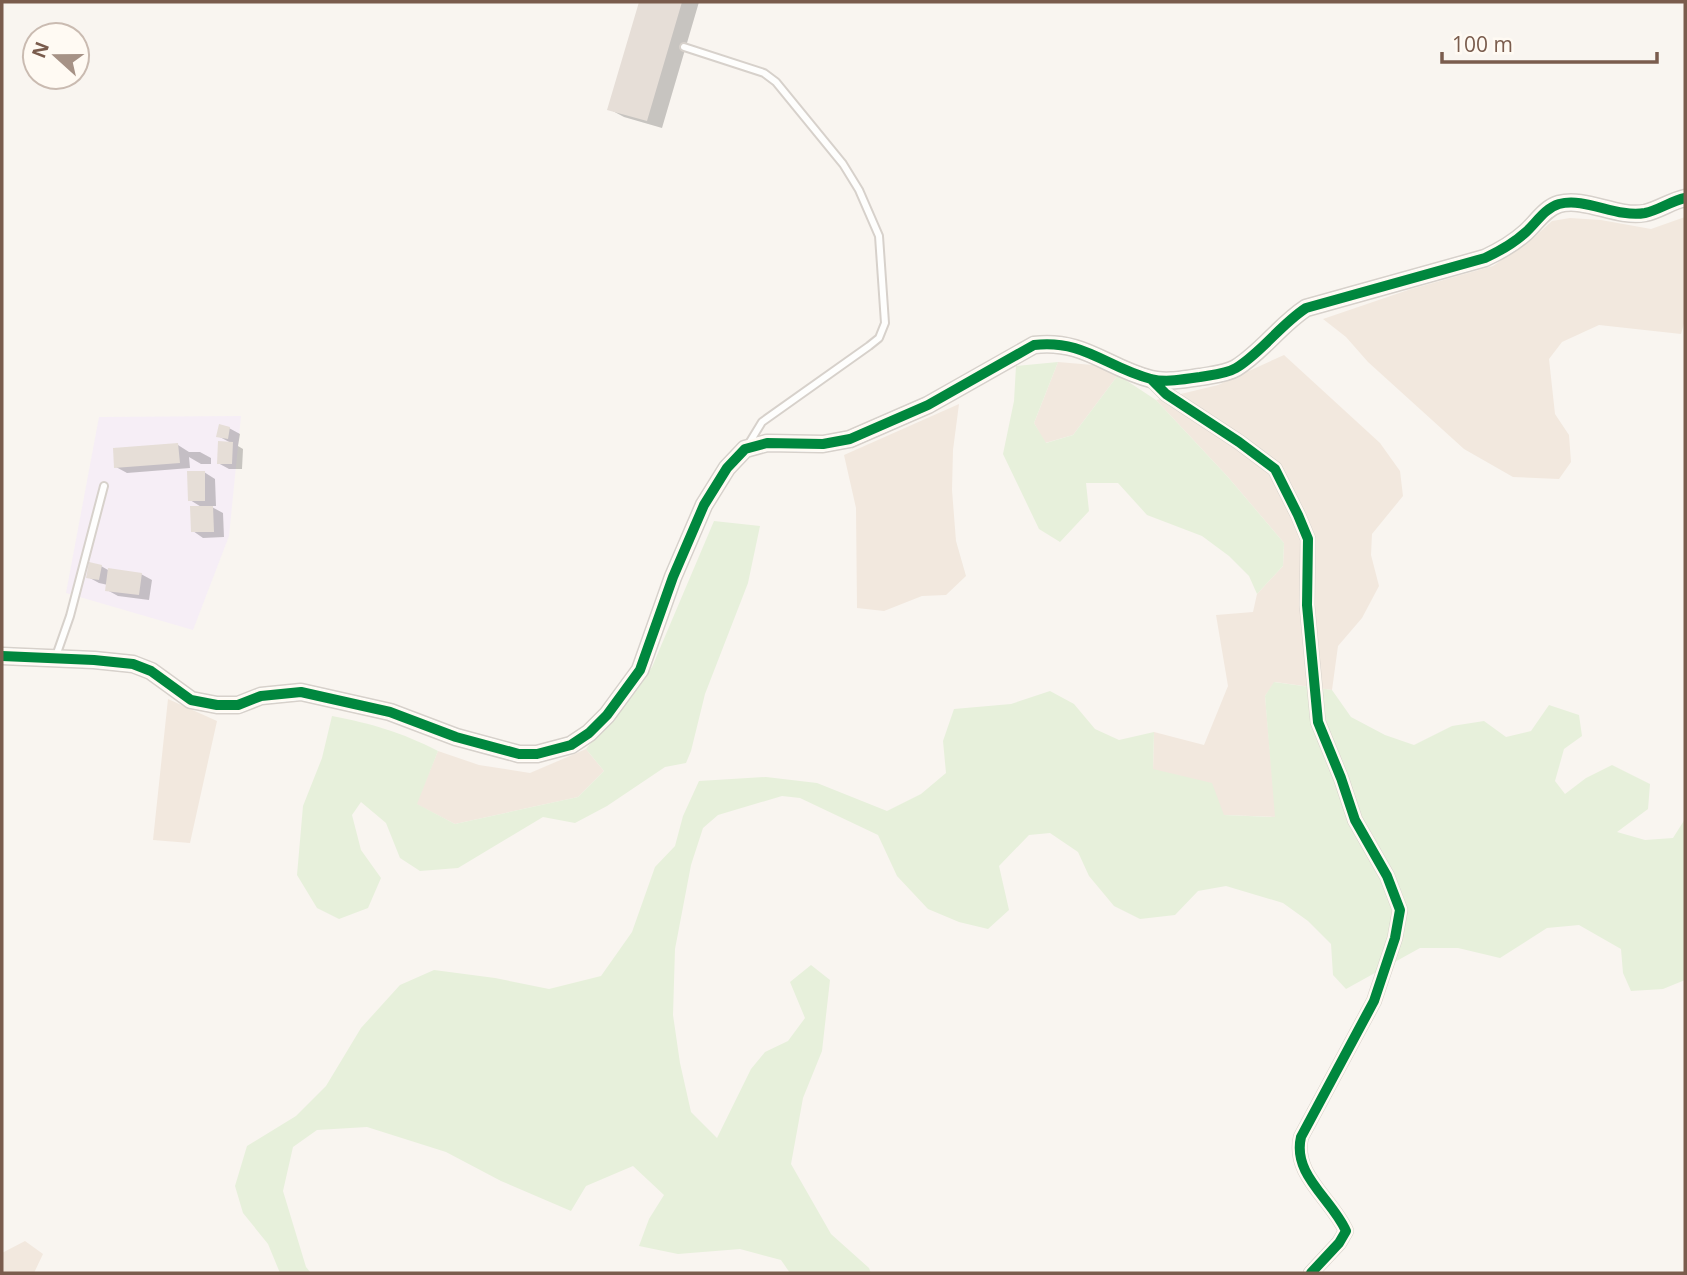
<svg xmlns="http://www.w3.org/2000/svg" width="1687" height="1275" font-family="'Open Sans',sans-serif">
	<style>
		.residential { fill: #f2e8de }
		.education { fill: #f6eef6 }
		.green { fill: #e7f0db }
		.shadow { fill: #0003 }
		.building { fill: #e6ded7 }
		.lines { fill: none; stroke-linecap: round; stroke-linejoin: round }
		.service-casing { stroke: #d7d1cb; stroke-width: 10 }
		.minor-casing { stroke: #d7d1cb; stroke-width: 16 }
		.tertiary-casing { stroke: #d7d1cb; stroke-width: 19 }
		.service { stroke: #fefefd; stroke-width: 6 }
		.minor { stroke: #fefefd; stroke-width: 12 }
		.tertiary { stroke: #fefefd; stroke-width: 16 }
		.cycleway-casing { stroke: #fffaf3; stroke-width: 15 }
		.cycleway { stroke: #00873e; stroke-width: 10 }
	</style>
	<rect width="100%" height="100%" fill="#f9f5f0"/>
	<path class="residential" d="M1685 217V320L1681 334 1599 325 1562 342 1549 359 1555 414 1569 435 1571 462 1559 479 1513 477 1464 449 1368 362 1346 337 1323 319 1408 290 1493 266 1532 239 1552 221 1570 218 1601 220 1651 229Z
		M1284 355 1380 443 1400 471 1403 496 1372 534 1371 555 1379 586 1362 618 1338 646 1332 690 1275 682 1265 696 1276 817 1224 815 1153 770 1154 732 1204 745 1228 686 1216 615 1253 612 1257 594 1283 566 1284 543 1228 477 1156 400 1218 385Z
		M1058 362 1093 365 1118 375 1073 435 1045 443 1034 423Z
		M959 404 953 450 952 490 956 541 966 576 946 595 922 596 884 611 857 608 856 508 844 455Z
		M168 699 217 721 190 843 153 840Z
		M586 749 604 771 578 797 455 824 416 804 438 751 479 765 530 773Z
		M25 1241 43 1254 34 1273H2V1253Z"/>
	<path class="education" d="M241 416 229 536 193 630 66 593 99 417Z"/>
	<path class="green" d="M1058 362 1034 423 1046 443 1073 435 1118 375 1156 400 1228 477 1284 543 1283 566 1257 594 1249 576 1229 556 1202 536 1147 515 1118 483H1086L1089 511 1060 542 1039 529 1003 454 1014 401 1016 366Z
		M714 521 760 526 748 583 705 694 691 751 686 763 665 767 607 806 575 823 543 817 458 868 420 871 400 858 386 823 361 802 352 815 361 850 381 878 368 908 339 919 317 908 297 875 303 806 322 758 332 716C373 724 401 732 438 751L417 804 455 824 578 797 604 771 586 749 652 667Z
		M1274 682 1332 690 1351 717 1385 735 1414 745 1452 726 1484 721 1506 737 1531 731 1549 705 1579 715 1582 736 1564 749 1555 781 1565 794 1586 778 1612 765 1650 784 1648 809 1617 832 1645 840 1673 838 1685 819V980L1663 989 1631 991 1623 973 1621 949 1579 925 1547 928 1500 958 1458 948H1420L1346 989 1333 975 1331 944 1308 921 1283 903 1226 886 1198 891 1175 915 1140 919 1114 906 1089 876 1078 852 1050 833 1029 835 999 866 1009 910 988 929 959 922 928 909 897 876 878 835 800 798 782 796 718 815 703 828 691 865 675 949 673 1015 680 1063 691 1112 717 1138 751 1069 765 1052 788 1041 805 1018 790 982 811 965 830 980 822 1051 803 1098 791 1164 831 1234 869 1268 871 1273H790L781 1260 740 1249 678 1254 639 1246 649 1219 664 1195 633 1166 586 1186 571 1211 501 1181 446 1152 367 1127 317 1130 293 1147 283 1191 306 1267 311 1273H280L268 1244 243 1213 235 1186 247 1146 296 1116 326 1086 361 1028 400 985 434 970 495 978 549 989 601 976 632 932 655 867 675 846 683 816 699 781 766 777 817 783 887 811 921 794 946 773 943 741 954 709 1011 704 1050 691 1074 704 1095 729 1119 740 1154 732 1153 769 1212 783 1224 815 1275 817 1265 696Z"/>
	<path class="shadow" d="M641 2H699L662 128 624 117 609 109Z
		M229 428 240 434 238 446 243 449 242 469H229L218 463 231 443 218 436Z
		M178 445 189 452H200L211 458V464H201L189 457 190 468 127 473 116 467Z
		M204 472 215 479 216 506H210L223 513 224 537 203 538 193 531 203 508 190 500Z
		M101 566 108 570 141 574 152 580 149 600 118 596 107 590 108 585 99 583 88 577Z"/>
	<path class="building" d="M639 2H682L647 121 607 110Z
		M219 424 230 427 228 439 216 437Z
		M218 441 233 442 232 464H217Z
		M178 443 180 463 114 468 113 448Z
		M187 471H205V501H188Z
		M190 506H213L214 532H191Z
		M89 562 102 565 99 580 86 578Z
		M108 568 142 573 139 595 105 591Z"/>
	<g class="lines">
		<defs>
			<path id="service" d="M684 47 764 73 776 82 843 164 859 190 879 236 885 323 879 338 869 346 762 422 748 445
				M56 656 70 616 104 486"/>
			<path id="minor" d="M1151 379 1166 394 1239 442 1275 469 1298 515 1308 539 1307 605 1318 722 1341 778 1355 820 1387 876 1400 910 1395 938 1374 1001 1301 1137C1292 1175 1332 1199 1346 1231L1339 1243 1311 1273"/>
			<path id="tertiary" d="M2 656 94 660 133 664 151 671 191 700 217 705H238L261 696 301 692 390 712 456 737 519 754H537L571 745 589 733 607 715 640 670 673 577 704 505 727 468 745 449 767 443 823 444 850 439 928 405 1034 345C1084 339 1107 368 1151 379 1167 383 1184 379 1200 377 1211 375 1226 374 1236 368 1262 352 1280 325 1306 308L1485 258C1500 251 1514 243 1526 232 1536 223 1545 208 1559 204 1586 197 1616 218 1645 213 1659 210 1671 201 1685 198"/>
		</defs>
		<use href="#service" class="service-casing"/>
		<use href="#minor" class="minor-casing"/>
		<use href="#tertiary" class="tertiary-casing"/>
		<use href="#service" class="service"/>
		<use href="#minor" class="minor"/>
		<use href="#tertiary" class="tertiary"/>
		<defs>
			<path id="cycleway" d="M1151 379 1166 394 1239 442 1275 469 1298 515 1308 539 1307 605 1318 722 1341 778 1355 820 1387 876 1400 910 1395 938 1374 1001 1301 1137C1292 1175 1332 1199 1346 1231L1339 1243 1311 1273
				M2 656 94 660 133 664 151 671 191 700 217 705H238L261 696 301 692 390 712 456 737 519 754H537L571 745 589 733 607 715 640 670 673 577 704 505 727 468 745 449 767 443 823 444 850 439 928 405 1034 345C1084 339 1107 368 1151 379 1167 383 1184 379 1200 377 1211 375 1226 374 1236 368 1262 352 1280 325 1306 308L1485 258C1500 251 1514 243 1526 232 1536 223 1545 208 1559 204 1586 197 1616 218 1645 213 1659 210 1671 201 1685 198"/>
		</defs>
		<use href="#cycleway" class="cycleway-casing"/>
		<use href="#cycleway" class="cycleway"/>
	</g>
	<rect width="1687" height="1275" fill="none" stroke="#7a5c4d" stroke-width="7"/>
	<g transform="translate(56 56) rotate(291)"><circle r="33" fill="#fffaf3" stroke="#cabbb1" stroke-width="2"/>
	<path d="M0-5L12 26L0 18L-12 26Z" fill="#a69286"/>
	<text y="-10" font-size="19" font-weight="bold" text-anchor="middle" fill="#7a5c4d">N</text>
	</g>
	<path d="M1442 52v10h215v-10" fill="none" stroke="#7a5c4d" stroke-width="3.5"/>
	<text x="1452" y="52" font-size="21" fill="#7a5c4d" stroke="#fffaf3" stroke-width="5" paint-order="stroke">100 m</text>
</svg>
